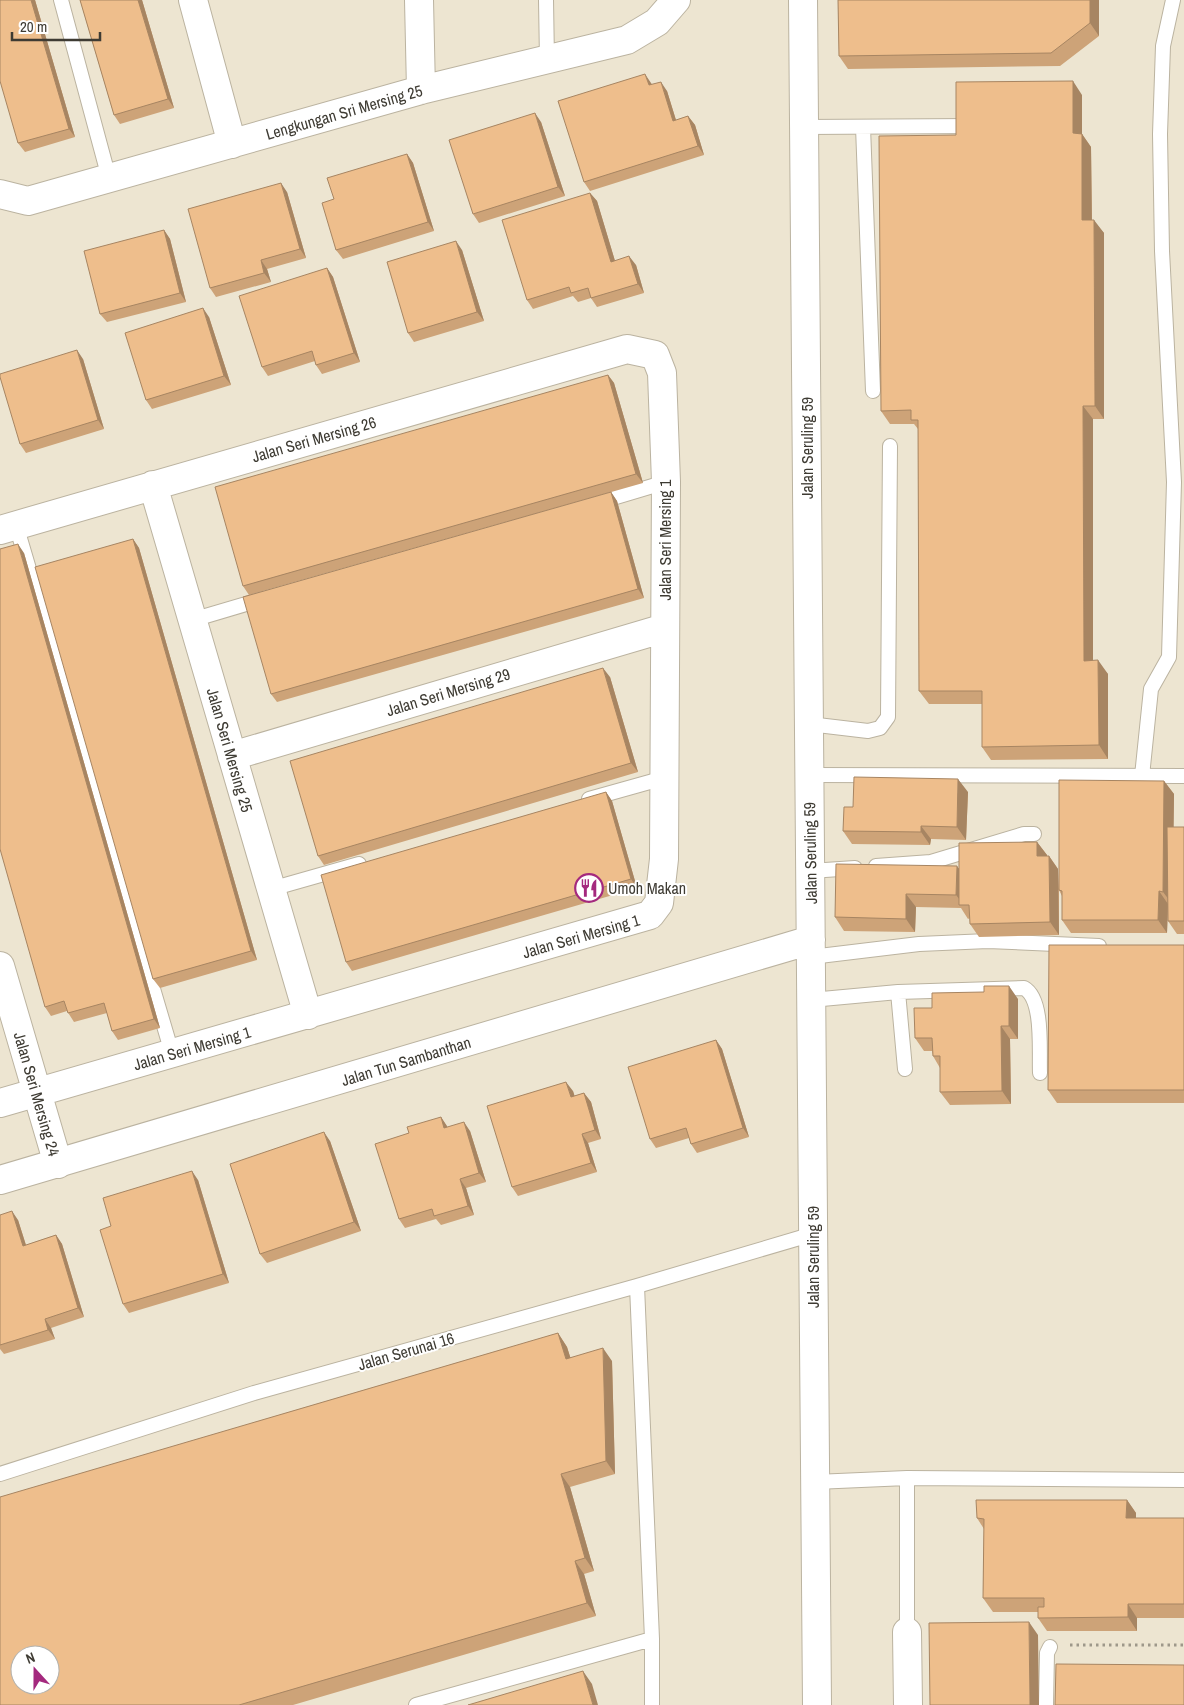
<svg xmlns="http://www.w3.org/2000/svg" width="1184" height="1705" font-family="'Archivo Narrow',sans-serif">
	<style>
		.lines { fill: none; stroke-linecap: round; stroke-linejoin: round }
		.lane-casing { stroke: #bbb3a0; stroke-width: 16 }
		.street-casing { stroke: #bbb3a0; stroke-width: 30 }
		.secondary-casing { stroke: #bbb3a0; stroke-width: 30 }
		.path { stroke: #9e988a; stroke-width: 3; stroke-dasharray: 2.5 4; stroke-linecap: butt }
		.lane { stroke: #fff; stroke-width: 14 }
		.street { stroke: #fff; stroke-width: 28 }
		.secondary { stroke: #fff; stroke-width: 28 }
		.wall { fill: #cda378 }
		.shaded-wall { fill: #a78562 }
		.building { fill: #eebe8c; stroke: #a78562; fill-rule: evenodd }
		.labels { text-anchor: middle; dominant-baseline: central; stroke-width: 4; stroke-linejoin: round; paint-order: stroke }
		.street-label { font-size: 16px; fill: #3e3b33; stroke: #fff }
		.poi-label { font-size: 16px; fill: #3e3b33; stroke: #fff; text-anchor: start }
	</style>
	<rect width="100%" height="100%" fill="#ede5d1"/>
	<g class="lines">
		<defs>
			<path id="lane" d="M61 0 109 178
				M546 0 547 60
				M804 127 973 126
				M863 127 873 391
				M596 503 666 482
				M16 525 172 1053
				M192 620 263 599
				M809 724 868 731 880 728 888 717 890 446
				M809 775 1184 776
				M1142 776 1151 689 1169 657 1174 482 1162 251 1160 134 1163 46 1173 0
				M589 799 664 778
				M876 866 931 862 1024 834H1034
				M810 871 855 868
				M271 889 359 864
				M811 957 919 944 988 941 1099 946
				M898 992 905 1069
				M811 1000 898 992 1024 988C1044 999 1039 1051 1040 1073
				M637 1286 652 1639V1705
				M0 1474 254 1393 637 1286 813 1234
				M907 1478V1632
				M815 1482 907 1478 1184 1480
				M416 1705 652 1639
				M1046 1705 1047 1653 1050 1647"/>
			<path id="street" d="M193 0 232 144
				M419 0 421 90
				M0 194 28 201 421 90 627 40 657 22 676 0
				M153 485 308 1015
				M0 530 627 349 655 355 662 373 666 482 664 859 659 903 650 915 0 1103
				M232 756 665 628
				M0 966 58 1164
				M907 1632 908 1705"/>
			<path id="secondary" d="M803 0 817 1705
				M0 1180 811 940"/>
		</defs>
		<use href="#lane" class="lane-casing"/>
		<use href="#street" class="street-casing"/>
		<use href="#secondary" class="secondary-casing"/>
		<path class="path" d="M1070 1645H1184"/>
		<use href="#lane" class="lane"/>
		<use href="#street" class="street"/>
		<use href="#secondary" class="secondary"/>
	</g>
	<path class="wall" d="M0 0H35L75 137 25 152 18 143Z
		M80 0H142L174 108 120 124 114 115Z
		M838 0H1099V36L1060 66 848 69 839 56Z
		M651 83 652 85 667 91 676 120 688 116 695 125 704 155 590 191 584 182Z
		M1082 95V134L1091 147 1092 220 1104 233V419H1093V661L1108 674V759L991 760 982 747V704H929L919 691 918 429 914 424H890L881 411Z
		M541 122 565 196 479 223 473 214Z
		M407 154 413 163 434 231 343 259 336 250 334 199Z
		M287 192 306 258 267 269 271 282 216 297 210 288Z
		M590 193 597 201 615 261 636 265 644 293 597 307 591 298 578 302 573 296 533 309 527 300Z
		M164 230 170 239 186 302 107 322 100 314Z
		M462 250 484 321 414 342 408 333Z
		M327 268 333 277 360 362 322 374 316 365 315 361 268 376 262 367Z
		M209 317 231 385 152 409 146 400Z
		M83 359 104 429 26 453 20 444Z
		M608 375 614 383 643 483 249 595 243 586Z
		M611 492 617 501 644 598 277 702 271 694Z
		M133 539 139 548 257 960 160 988 153 979Z
		M24 553 160 1028 118 1040 112 1031 107 1013 74 1022 67 1011 51 1016 45 1007Z
		M610 677 638 772 324 865 318 856Z
		M1164 781 1174 794 1173 827H1184V934H1177L1168 921V906L1167 933H1071L1062 920V896L1059 890V935L979 937 970 924V918L968 919 961 908 916 907 915 932 844 931 835 917 959 868 1037 842 1047 855V856H1049L1058 869 1059 889Z
		M606 792 612 801 637 888 352 971 346 962Z
		M968 792 966 840 931 839 930 845 852 844 843 831 853 807Z
		M1184 945V1103H1057L1048 1090Z
		M1018 999V1039H1010L1011 1104 950 1105 940 1092V1068L933 1056 932 1051H924L915 1038 932 1008Z
		M716 1040 722 1049 749 1137 697 1153 691 1144 689 1138 656 1148 650 1139Z
		M573 1091 574 1096 584 1093 591 1102 601 1139 588 1143 597 1172 518 1196 512 1187Z
		M441 1117 447 1127 470 1131 486 1182 466 1188 474 1215 441 1225 436 1219 405 1228 399 1219 409 1133Z
		M330 1141 361 1231 267 1263 260 1254Z
		M198 1180 229 1283 129 1313 123 1304 111 1226Z
		M0 1215 18 1220 26 1245 56 1235 62 1244 84 1317 51 1328 55 1339 4 1354 0 1349Z
		M558 1333 567 1347 570 1357 612 1361 615 1474 570 1487 594 1571 584 1574 596 1616 293 1705H0Z
		M1127 1500 1136 1513V1518H1184V1618H1137V1631H1047L1038 1618V1612H993L983 1598 984 1529 977 1518Z"/>
	<path class="shaded-wall" d="M31 0H35L75 137 69 129Z
		M138 0H142L174 108 168 99Z
		M1090 0H1099V36L1090 23Z
		M645 74 651 83 655 94 649 85Z
		M1073 81 1082 95V134L1091 147 1092 233 1082 220 1073 133Z
		M661 82 667 91 679 130 673 121Z
		M535 113 541 122 565 196 558 187Z
		M688 116 695 125 704 155 698 146Z
		M407 154 413 163 434 231 428 222Z
		M281 183 287 192 306 258 300 249Z
		M590 193 597 201 618 271 611 262Z
		M1094 220 1104 233V419L1095 406Z
		M164 230 170 239 186 302 180 293Z
		M456 241 462 250 484 321 477 312Z
		M629 256 636 265 644 293 638 284Z
		M261 260 267 269 271 282 264 273Z
		M327 268 333 277 360 362 354 353Z
		M203 308 209 317 231 385 224 376Z
		M77 350 83 359 104 429 98 420Z
		M608 375 614 383 643 483 636 474Z
		M1083 406 1093 419V674L1084 661Z
		M611 492 617 501 644 598 638 589Z
		M133 539 139 548 257 960 251 951Z
		M18 544 24 553 160 1028 154 1019Z
		M1098 660 1108 674V759L1099 745Z
		M603 668 610 677 638 772 631 763Z
		M958 779 968 792 966 840 957 827Z
		M1164 781 1174 794 1173 905 1163 892Z
		M606 792 612 801 637 888 631 879Z
		M921 826 931 839 930 845 921 832Z
		M1037 842 1047 855 1046 869 1037 856Z
		M1049 856 1058 869 1059 935 1050 922Z
		M957 866 966 879 964 905 956 895Z
		M1159 891 1168 904 1167 933 1158 920Z
		M906 894 916 907 915 932 906 919Z
		M1009 986 1018 999V1039L1009 1026Z
		M1001 1026 1010 1039 1011 1104 1002 1091Z
		M716 1040 722 1049 749 1137 743 1128Z
		M566 1082 573 1091 578 1106 571 1097Z
		M584 1093 591 1102 601 1139 595 1130Z
		M441 1117 447 1126 450 1137 444 1128Z
		M464 1122 470 1131 486 1182 479 1173Z
		M324 1132 330 1141 361 1231 354 1222Z
		M582 1134 588 1143 597 1172 591 1163Z
		M192 1171 198 1180 229 1283 223 1274Z
		M460 1179 466 1188 474 1215 468 1206Z
		M12 1211 18 1220 29 1255 23 1246Z
		M56 1235 62 1244 84 1317 78 1308Z
		M45 1319 51 1328 55 1339 48 1330Z
		M558 1333 567 1347 575 1372 566 1359Z
		M603 1348 612 1361 615 1474 606 1461Z
		M561 1474 570 1487 594 1571 585 1558Z
		M1127 1500 1136 1513V1531L1126 1518Z
		M575 1561 584 1574 596 1616 587 1603Z
		M1128 1604 1137 1618V1631L1128 1617Z
		M1029 1622 1038 1635 1039 1705H1030Z
		M583 1671 592 1684 598 1705H593Z"/>
	<path class="building" d="M0 0H31L69 129 18 143 0 81Z
		M80 0H138L168 99 114 115Z
		M838 0H1090V23L1051 53 839 56Z
		M645 74 649 85 661 82 673 121 688 116 698 146 584 182 558 101Z
		M1073 81V133L1082 134V220H1094L1095 406H1083L1084 661 1098 660 1099 745 982 747V691H919L918 420H911V410L881 411 879 136 956 135V82Z
		M535 113 558 187 473 214 449 140Z
		M407 154 428 222 336 250 322 203 334 199 327 178Z
		M281 183 300 249 261 260 264 273 210 288 188 209Z
		M590 193 611 262 629 256 638 284 591 298 588 288 571 293 569 287 527 300 502 220Z
		M164 230 180 293 100 314 84 251Z
		M456 241 477 312 408 333 387 262Z
		M327 268 354 353 316 365 312 351 262 367 239 296Z
		M203 308 224 376 146 400 125 333Z
		M77 350 98 420 20 444 0 377V374Z
		M608 375 636 474 243 586 215 487Z
		M611 492 638 589 271 694 243 597Z
		M133 539 251 951 153 979 35 567Z
		M18 544 154 1019 112 1031 104 1003 68 1013 64 1001 45 1007 0 849V549Z
		M603 668 631 763 318 856 290 761Z
		M854 777 958 779 957 827 921 826V832L843 831 844 807H853Z
		M1059 780 1164 781 1163 892 1159 891 1158 920H1062V891L1059 890Z
		M606 792 631 879 346 962 321 875Z
		M1167 827H1184V921H1168Z
		M1037 842V856H1049L1050 922 970 924 969 905H959V843Z
		M836 864 957 866 956 895 906 894V919L835 917Z
		M1049 945H1184V1090H1048Z
		M984 986H1009V1026H1001L1002 1091 940 1092V1056H933L932 1038H915L914 1008H932V993L984 992Z
		M716 1040 743 1128 691 1144 686 1128 650 1139 628 1067Z
		M566 1082 571 1097 584 1093 595 1130 582 1134 591 1163 512 1187 487 1106Z
		M441 1117 444 1128 464 1122 479 1173 460 1179 468 1206 434 1216 432 1209 399 1219 375 1144 409 1133 407 1127Z
		M324 1132 354 1222 260 1254 230 1164Z
		M192 1171 223 1274 123 1304 100 1230 111 1226 103 1198Z
		M12 1211 23 1246 56 1235 78 1308 45 1319 48 1330 0 1345V1215Z
		M558 1333 566 1359 603 1348 606 1461 561 1474 585 1558 575 1561 587 1603 239 1705H0V1497ZM20 1655H50V1685H20Z
		M976 1500H1127L1126 1518H1184V1604H1128V1617L1038 1618V1607H1044V1598H983L984 1519 977 1518Z
		M1029 1622 1030 1705H930L929 1623Z
		M1056 1664 1184 1665V1705H1055Z
		M583 1671 593 1705H468Z"/>
	<defs>
		<symbol id="restaurant-ring" viewBox="-11 -11 22 22"><circle r="9.5" fill="#fff" stroke="#a4297e" stroke-width="1.5"/><path d="M-5-6h1v4h1v-4h1v4h1v-4h1v5L-1.5 .5V6h-2V.5L-5-1ZM5-6V6H3V1.5H1.5Q1.5-4 5-6Z" fill="#a4297e"/></symbol>
	</defs>
	<g fill-rule="evenodd">
		<use href="#restaurant-ring" x="573" y="872" width="32" height="32"/>
	</g>
	<g class="labels">
		<g class="street-label">
			<text transform="translate(344 112) rotate(-16)">Lengkungan Sri Mersing 25</text>
			<text transform="translate(314 439) rotate(-16)">Jalan Seri Mersing 26</text>
			<text transform="translate(807 448) rotate(-90)">Jalan Seruling 59</text>
			<text transform="translate(665 540) rotate(-90)">Jalan Seri Mersing 1</text>
			<text transform="translate(448 692) rotate(-17)">Jalan Seri Mersing 29</text>
			<text transform="translate(230 750) rotate(74)">Jalan Seri Mersing 25</text>
			<text transform="translate(810 853) rotate(-91)">Jalan Seruling 59</text>
			<text transform="translate(581 936) rotate(-16)">Jalan Seri Mersing 1</text>
			<text transform="translate(192 1048) rotate(-16)">Jalan Seri Mersing 1</text>
			<text transform="translate(406 1061) rotate(-17)">Jalan Tun Sambanthan</text>
			<text transform="translate(37 1094) rotate(74)">Jalan Seri Mersing 24</text>
			<text transform="translate(813 1257) rotate(-90)">Jalan Seruling 59</text>
			<text transform="translate(406 1351) rotate(-16)">Jalan Serunai 16</text>
		</g>
		<g class="poi-label">
			<text x="608" y="888">Umoh Makan</text>
		</g>
	</g>
	<g transform="translate(35 1670) rotate(339)"><circle r="24" fill="#ffffff" stroke="#b2b1ad"/>
	<path d="M0-4L9 19L0 12L-9 19Z" fill="#a4297e"/>
	<text y="-8" font-size="14" font-weight="bold" text-anchor="middle" fill="#3e3b33">N</text>
	</g>
	<path d="M12 32v8h88v-8" fill="none" stroke="#3e3b33" stroke-width="2.5"/>
	<text x="20" y="32" font-size="15" fill="#3e3b33" stroke="#ffffff" stroke-width="4" paint-order="stroke">20 m</text>
</svg>
